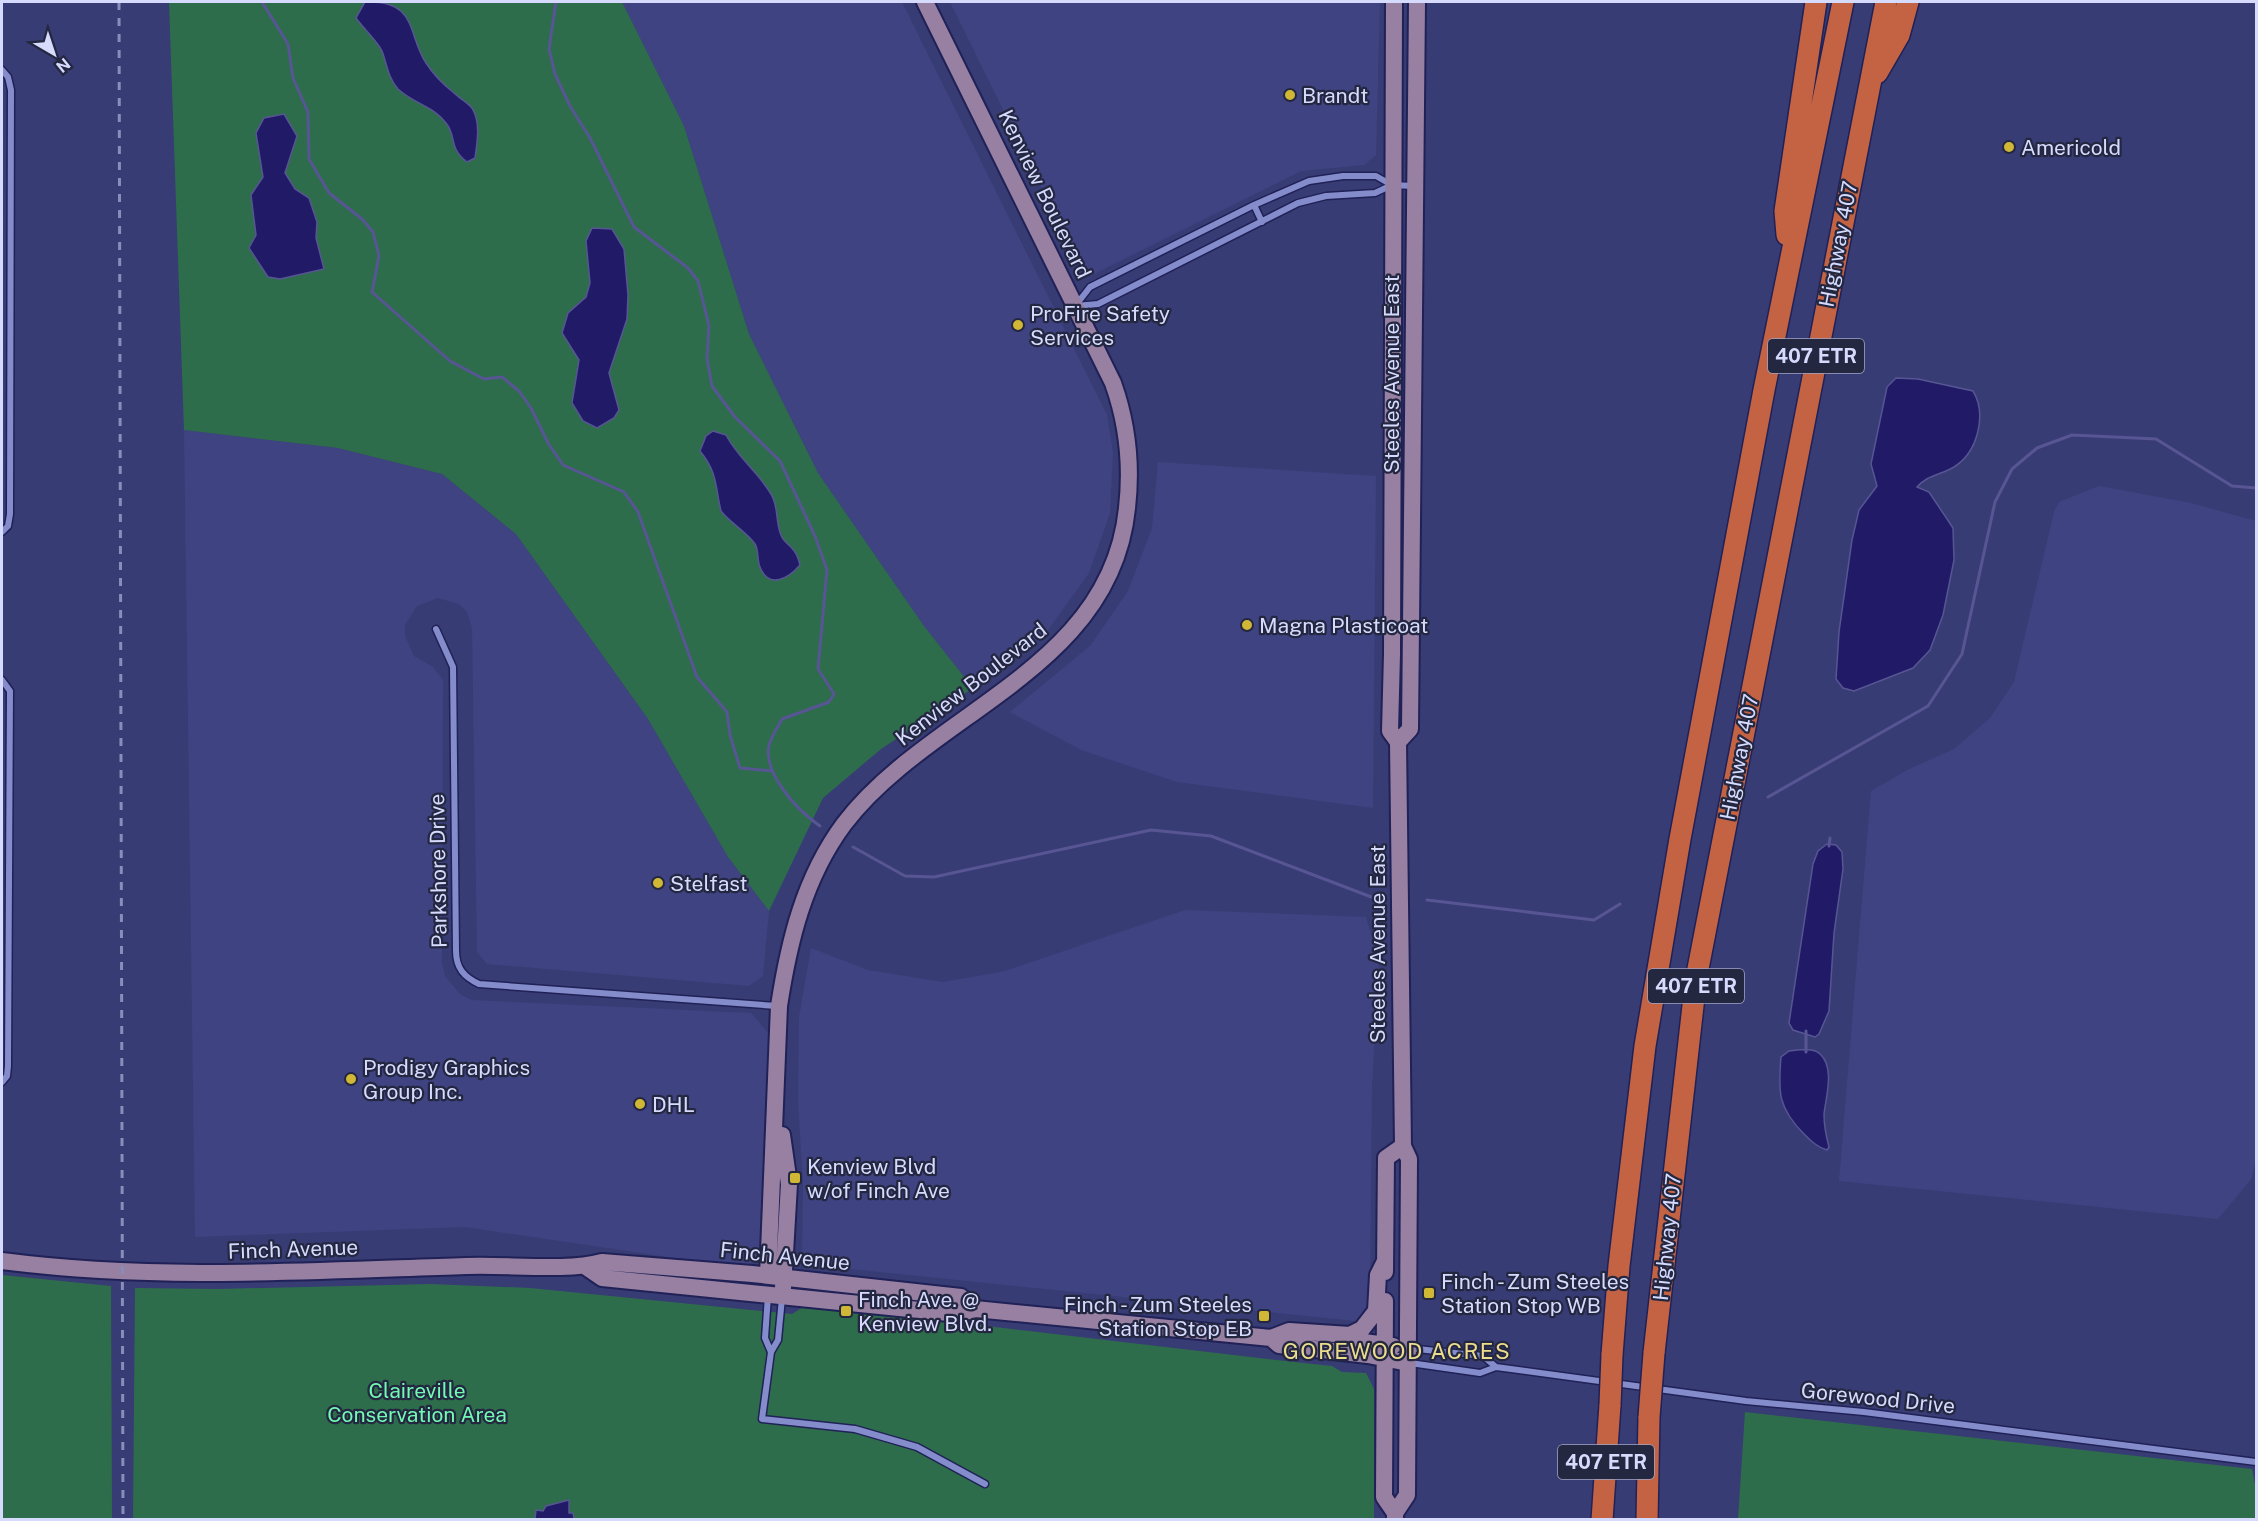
<svg xmlns="http://www.w3.org/2000/svg" width="2258" height="1521" font-family="'Public Sans',sans-serif">
	<style>
		.built { fill: #3f4382 }
		.green { fill: #2e6d4c }
		.water { fill: #211b67; stroke: #575594; stroke-width: 1.5 }
		.lines { fill: none; stroke-linecap: round; stroke-linejoin: round }
		.stream { stroke: #575594; stroke-width: 3 }
		.street-casing { stroke: #202156; stroke-width: 9 }
		.secondary-casing { stroke: #202156; stroke-width: 20 }
		.highway-casing { stroke: #202156; stroke-width: 24 }
		.street { stroke: #848ccb; stroke-width: 6 }
		.secondary { stroke: #9780a2; stroke-width: 16 }
		.highway { stroke: #c36344; stroke-width: 21 }
		.rail { stroke: #888dba; stroke-width: 3; stroke-dasharray: 8 8; stroke-linecap: butt }
		.highway-bridge-casing { stroke: #202156; stroke-width: 24; stroke-linecap: butt }
		.highway-bridge { stroke: #c36344; stroke-width: 21 }
		.poi-dot { fill: #d0b836; stroke: #242740; stroke-width: 2 }
		.labels { text-anchor: middle; dominant-baseline: central; stroke-width: 4.5; stroke-linejoin: round; paint-order: stroke }
		.shield { fill: #242740; stroke: #a1a5c5; stroke-width: 1.5 }
		.shield-label { font-size: 20px; font-weight: bold; fill: #d6dbfe }
		.poi-label { font-size: 21px; fill: #d6dbfe; stroke: #242740; text-anchor: start }
		.street-label { font-size: 21px; fill: #d6dbfe; stroke: #242740 }
		.park-label { font-size: 21px; fill: #72fab3; stroke: #242740 }
		.neighbourhood-label { font-size: 22px; letter-spacing: 1.5px; fill: #ecdc8e; stroke: #242740 }
	</style>
	<rect width="100%" height="100%" fill="#383c74"/>
	<path class="built" d="M622 2H902L1107 415 1113 452 1110 513 1089 573 1046 633 973 688 924 626 818 473 749 334 684 126Z
		M950 2H1380L1376 155 1364 165 1301 171 1092 275 1082 270Z
		M184 430 338 448 442 474 516 534 648 719 728 857 769 911 763 976 749 986 487 964 477 952 472 628 467 612 459 604 438 598 417 606 405 625V636L414 656 433 667 443 680 442 963 445 976 461 995 472 1000 751 1013 771 1036 762 1250 750 1264 735 1267 465 1227 195 1237Z
		M1158 462 1376 476 1373 808 1177 782 1081 750 1010 712 1090 646 1128 591 1152 528Z
		M2099 486 2191 503 2256 521V1156L2252 1178 2218 1219 1839 1181 1871 791 1907 770 1954 749 1990 718 2014 682 2054 512 2059 502Z
		M1185 910 1366 917 1374 945 1379 955 1372 1087 1370 1303 1364 1315 1355 1321 802 1264 803 1185 798 1100 799 1017 811 948 868 970 943 982 1005 971Z"/>
	<path class="green" d="M169 2H622L684 126 749 334 818 473 924 626 973 688 881 749 823 798 769 911 728 857 648 719 516 534 442 474 338 448 184 430Z
		M2 1275 111 1286 112 1519H2Z
		M430 1284 530 1288 792 1314 805 1306C981 1324 1156 1347 1332 1366L1342 1372 1366 1373 1374 1389V1519L133 1520 135 1288 218 1289Z
		M1745 1412 2252 1469 2256 1490V1519H1738Z"/>
	<path class="water" d="M365 2C418 0 407 34 426 63 433 74 444 85 454 93 459 98 468 103 472 108 481 122 477 143 475 158L467 162C448 148 457 136 446 123 432 105 414 104 398 89 388 78 387 64 382 51 378 42 363 28 356 18Z
		M284 114 297 136 285 173 295 189 309 198 317 222 316 238 324 269 280 279 268 277 249 248 256 235 251 195 263 177 256 133 264 118Z
		M592 228 612 229 624 249 628 295 627 319 609 373 619 410 614 418 597 428 583 421 572 403 579 360 562 333 568 313 586 297 590 283 586 241Z
		M1896 378 1918 379 1973 391C1987 414 1978 452 1954 467 1941 475 1927 475 1917 487L1929 492 1953 528 1954 560 1943 615 1930 650 1913 668 1854 691 1843 688 1836 679 1839 632 1852 540 1859 510 1877 486 1871 464 1887 387Z
		M713 431 726 435C738 458 758 472 771 494 779 507 775 521 781 535 785 546 795 544 800 565 789 578 769 590 760 567 757 561 759 550 755 544 747 532 730 523 721 511 715 486 718 473 700 451L706 436Z
		M1827 844 1836 845 1842 852 1843 869 1834 933 1829 1011 1819 1034 1815 1037 1793 1030 1789 1023 1813 864 1818 851Z
		M1797 1050C1804 1050 1814 1048 1820 1054 1835 1067 1826 1097 1824 1114 1824 1126 1826 1136 1829 1147L1827 1150C1817 1147 1811 1141 1804 1134 1778 1108 1778 1092 1781 1057L1789 1051Z
		M569 1500V1513H573L574 1519H535L536 1510 543 1511 546 1506Z"/>
	<g class="lines">
		<path class="stream" d="M262 2 288 44 293 78 308 112 309 159 329 193 362 219 373 232 379 256 372 292 450 361 484 379 502 377 519 391 531 408 548 443 563 465 624 492 638 512 697 677 727 712 730 735 740 768 772 771
			M556 2 549 49 555 74 570 106 590 138 634 227 688 268 698 281 709 326 707 358 712 386 735 417 780 461 815 536 827 570 818 669 834 694 829 702 782 719C778 727 771 737 769 745 763 774 798 811 820 826
			M1768 797 1928 706 1962 654 1995 502 2012 469 2037 448 2072 435 2156 439 2232 486 2256 488
			M1829 846 1830 838
			M853 847 905 876 934 877 1151 830 1211 836 1374 898
			M1427 900 1594 920 1620 904
			M1806 1031V1052"/>
		<defs>
			<path id="street" d="M2 70 8 77 11 90 10 514 8 526 2 532
				M1254 205 1262 222
				M1076 305 1090 287 1254 205 1309 181 1343 176H1376L1390 184
				M1076 306 1098 304 1298 203 1326 196 1375 193 1392 185 1414 186
				M436 629 453 667 456 951C456 968 464 977 479 984L777 1006
				M2 680 10 691 8 1066 7 1076 2 1082
				M768 1296 765 1338 771 1352
				M782 1298 778 1340 771 1352 762 1419 855 1429 917 1447 985 1484
				M1408 1348 1483 1356 1496 1367
				M1410 1363 1480 1373 1496 1367 1746 1401 1864 1412 2256 1462"/>
			<path id="secondary" d="M1394 2 1392 654 1390 731 1398 742 1403 1146 1409 1159 1407 1495 1395 1513
				M1398 742 1410 729 1417 2
				M782 1135 789 1184 783 1288
				M2 1261C156 1281 311 1271 466 1266 506 1264 566 1272 602 1262L752 1274 961 1297 975 1309
				M586 1267 602 1278 959 1314 975 1309 1271 1338 1289 1331 1350 1335 1362 1329 1376 1311 1378 1275 1385 1261
				M1385 1272 1386 1158 1403 1146
				M768 1276 779 1006C789 941 804 878 844 824 930 711 1111 670 1127 508 1132 464 1128 425 1113 383L925 2
				M1385 1301 1384 1497 1395 1513V1520
				M1271 1338 1279 1345 1368 1355 1408 1363
				M1342 1339 1393 1346"/>
			<path id="highway" d="M1877 73 1899 35 1908 2
				M1787 235 1785 211 1816 2
				M1654 1353 1696 979 1886 2
				M1612 1355 1619 1266 1645 1046 1680 839 1764 390 1843 2
				M1602 1520 1610 1405
				M1647 1520 1649 1417"/>
		</defs>
		<use href="#street" class="street-casing"/>
		<use href="#secondary" class="secondary-casing"/>
		<use href="#highway" class="highway-casing"/>
		<use href="#street" class="street"/>
		<use href="#secondary" class="secondary"/>
		<use href="#highway" class="highway"/>
		<path class="rail" d="M119 2 123 1520"/>
		<defs>
			<path id="highway-bridge" d="M1610 1405 1612 1355
				M1649 1417 1654 1353"/>
		</defs>
		<use href="#highway-bridge" class="highway-bridge-casing"/>
		<use href="#highway-bridge" class="highway-bridge"/>
	</g>
	<g class="poi-dot">
		<circle cx="1290" cy="95" r="6"/>
		<circle cx="2009" cy="147" r="6"/>
		<circle cx="1018" cy="325" r="6"/>
		<circle cx="1247" cy="625" r="6"/>
		<circle cx="658" cy="883" r="6"/>
		<circle cx="351" cy="1079" r="6"/>
		<circle cx="640" cy="1104" r="6"/>
		<rect x="789" y="1172" width="12" height="12" rx="3"/>
		<rect x="1423" y="1287" width="12" height="12" rx="3"/>
		<rect x="840" y="1305" width="12" height="12" rx="3"/>
		<rect x="1258" y="1310" width="12" height="12" rx="3"/>
	</g>
	<g class="labels">
		<g class="shield">
			<rect x="1768" y="339" width="96" height="34" rx="4.5"/>
			<rect x="1648" y="969" width="96" height="34" rx="4.5"/>
			<rect x="1558" y="1445" width="96" height="34" rx="4.5"/>
		</g>
		<g class="shield-label">
			<text x="1816" y="356">407 ETR</text>
			<text x="1696" y="986">407 ETR</text>
			<text x="1606" y="1462">407 ETR</text>
		</g>
		<g class="poi-label">
			<text x="1302" y="95">Brandt</text>
			<text x="2021" y="147">Americold</text>
			<text x="1030" y="313">ProFire Safety<tspan x="1030" dy="24">Services</tspan></text>
			<text x="1259" y="625">Magna Plasticoat</text>
			<text x="670" y="883">Stelfast</text>
			<text x="363" y="1067">Prodigy Graphics<tspan x="363" dy="24">Group Inc.</tspan></text>
			<text x="652" y="1104">DHL</text>
			<text x="807" y="1166">Kenview Blvd<tspan x="807" dy="24">w/of Finch Ave</tspan></text>
			<text x="1441" y="1281">Finch - Zum Steeles<tspan x="1441" dy="24">Station Stop WB</tspan></text>
			<text x="858" y="1299">Finch Ave. @<tspan x="858" dy="24">Kenview Blvd.</tspan></text>
			<text x="1252" y="1304" text-anchor="end">Finch - Zum Steeles<tspan x="1252" dy="24">Station Stop EB</tspan></text>
		</g>
		<g class="street-label">
			<text transform="translate(1045 194) rotate(64)">Kenview Boulevard</text>
			<text transform="translate(1838 244) rotate(-79)">Highway 407</text>
			<text transform="translate(1391 374) rotate(-90)">Steeles Avenue East</text>
			<text transform="translate(971 684) rotate(-38)">Kenview Boulevard</text>
			<text transform="translate(1739 757) rotate(-79)">Highway 407</text>
			<text transform="translate(438 871) rotate(-91)">Parkshore Drive</text>
			<text transform="translate(1377 944) rotate(-90)">Steeles Avenue East</text>
			<text transform="translate(1667 1237) rotate(-84)">Highway 407</text>
			<text transform="translate(293 1249) rotate(-2)">Finch Avenue</text>
			<text transform="translate(785 1256) rotate(6)">Finch Avenue</text>
			<text transform="translate(1878 1398) rotate(6)">Gorewood Drive</text>
		</g>
		<g class="park-label">
			<text x="417" y="1390">Claireville<tspan x="417" dy="24">Conservation Area</tspan></text>
		</g>
		<g class="neighbourhood-label">
			<text x="1397" y="1351">GOREWOOD ACRES</text>
		</g>
	</g>
	<rect width="2258" height="1521" fill="none" stroke="#d6dbfe" stroke-width="6"/>
	<g transform="translate(54 54) rotate(141)" stroke="#242740" stroke-width="4.5" paint-order="stroke">
	<path d="M0-4.5L10 22L0 15L-10 22Z" fill="#d6dbfe"/>
	<text y="-9" font-size="16" font-weight="bold" text-anchor="middle" fill="#d6dbfe">N</text>
	</g>
</svg>
